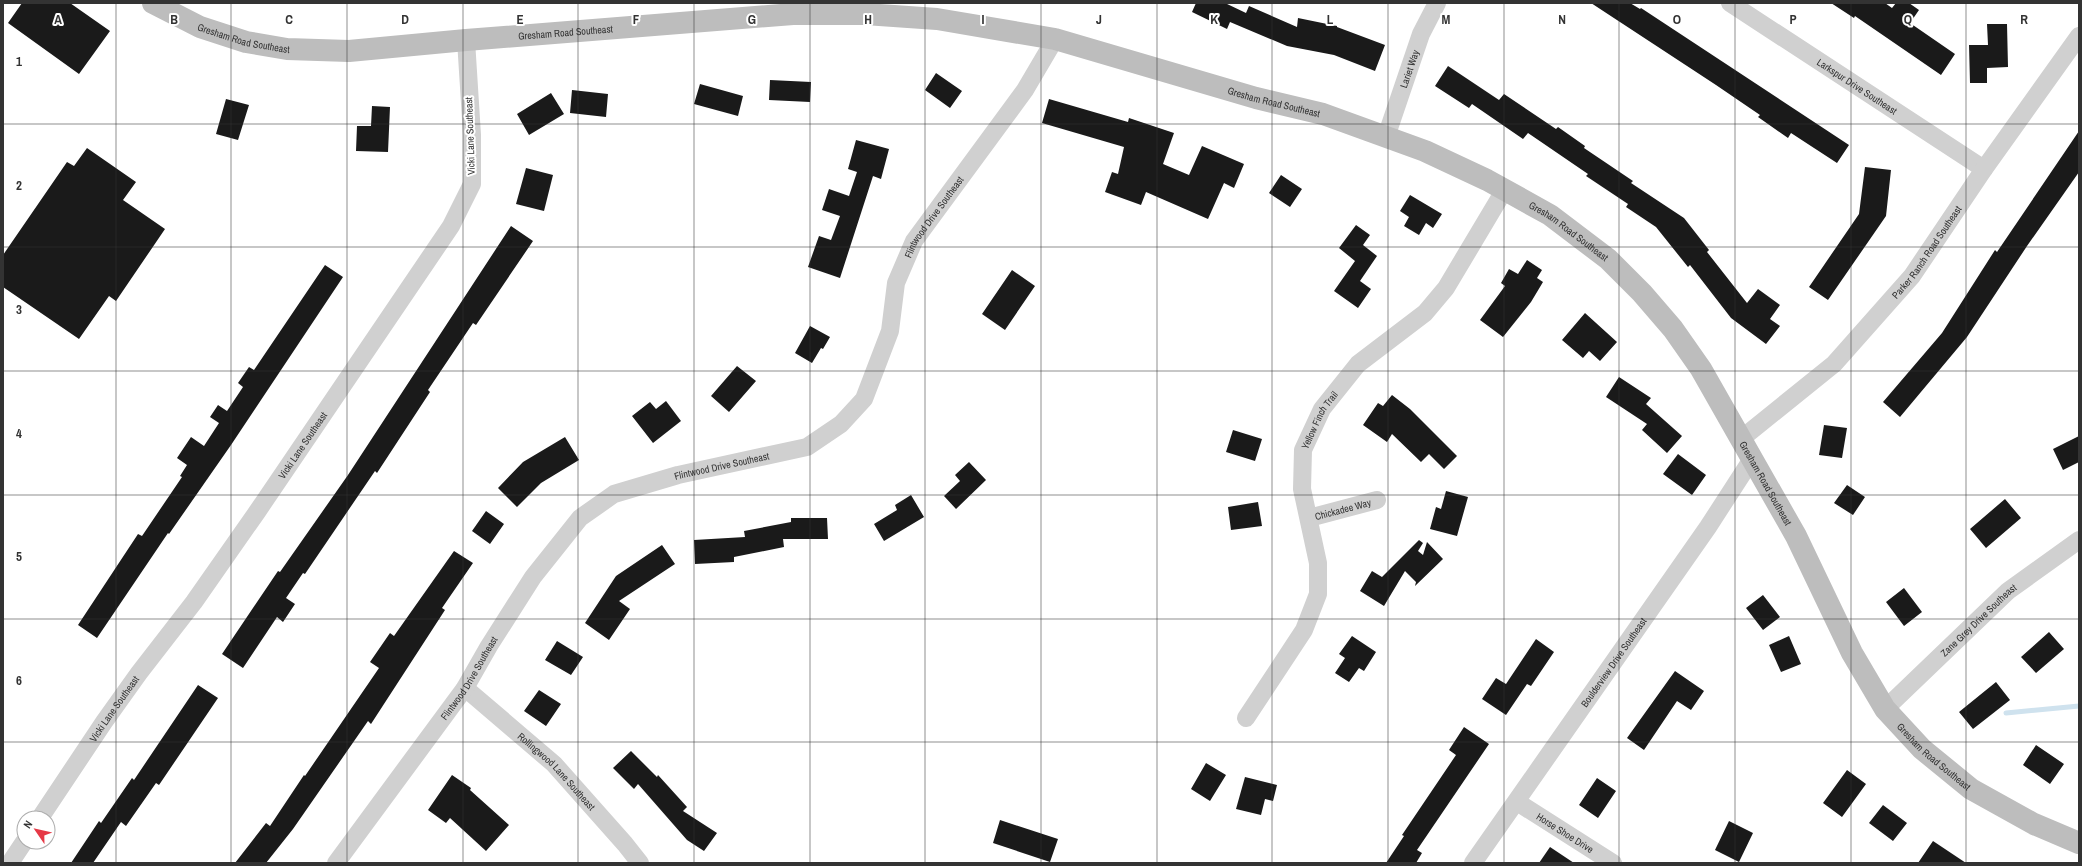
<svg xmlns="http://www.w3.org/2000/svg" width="2082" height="866" font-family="'Archivo Narrow',sans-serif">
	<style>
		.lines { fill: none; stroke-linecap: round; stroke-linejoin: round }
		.stream { stroke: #cfe2ee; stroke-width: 5 }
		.building { fill: #1a1a1a }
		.street { stroke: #d0d0d0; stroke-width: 18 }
		.secondary { stroke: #bdbdbd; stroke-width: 22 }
		.grid { fill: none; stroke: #333; stroke-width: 1; stroke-opacity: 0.55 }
		.labels { text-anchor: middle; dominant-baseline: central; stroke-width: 4; stroke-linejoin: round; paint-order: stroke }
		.street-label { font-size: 10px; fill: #333; stroke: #fff }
		.grid-label { font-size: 13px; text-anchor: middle; font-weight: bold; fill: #333; stroke: #fff; stroke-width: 4; stroke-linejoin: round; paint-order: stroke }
	</style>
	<rect width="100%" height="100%" fill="#fff"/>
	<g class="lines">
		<path class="stream" d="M2006 713 2079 706"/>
	</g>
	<path class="building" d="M22 3H70L110 31 79 74 8 23Z
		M1196 3H1225L1246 13 1249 6 1297 27 1298 18 1337 26V27L1385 45 1375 71 1334 55 1287 46 1230 22 1227 29 1192 12Z
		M1591 3H1630L1640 9 1641 8 1849 145 1837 163 1791 133 1788 138 1758 117 1760 115 1716 85Z
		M1831 3H1885L1892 8 1896 3H1909L1919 10 1910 23 1955 54 1941 75 1855 16 1854 18Z
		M1987 24H2007L2008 67 1987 68V83H1970L1969 45H1988Z
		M1448 66 1499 100 1504 94 1556 129 1558 127 1585 146 1584 148 1633 181 1631 183 1684 218 1709 250 1707 252 1747 303 1758 289 1780 305 1770 319 1780 326 1766 344 1731 318 1690 265 1688 267 1656 227 1626 207 1628 204 1586 176 1588 174 1528 133 1523 139 1472 104 1469 108 1435 86Z
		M936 73 962 91 950 108 925 90Z
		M770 80 811 82 810 102 769 100Z
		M700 84 743 96 738 116 694 104Z
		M572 90 608 94 606 117 570 113Z
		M551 93 564 114 529 135 517 114Z
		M226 99 249 105 238 140 216 134Z
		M1049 99 1128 122 1129 118 1174 133 1163 164 1189 175 1202 146 1244 164 1234 188 1224 183 1208 219 1146 192 1141 205 1105 192 1112 172 1118 174 1124 147 1042 123Z
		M372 106 390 107 388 152 356 151 357 126H371Z
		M2079 131V172L2027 246 1967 337 1900 417 1883 402 1942 333 1995 250 1997 252Z
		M856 140 889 149 881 179 873 176 840 278 808 267 819 236 831 240 840 216 822 210 829 189 849 196 857 172 848 169Z
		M87 148 136 182 123 200 165 229 116 301 109 296 79 339 3 287V255L67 162 74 166Z
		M1865 167 1891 170 1886 216 1828 300 1809 287 1859 214Z
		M526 168 553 175 544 211 516 204Z
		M1281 175 1302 189 1290 207 1269 193Z
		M1410 195 1442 214 1433 228 1426 223 1419 235 1404 226 1409 217 1400 211Z
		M1356 225 1370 235 1363 245 1377 256 1360 281 1371 289 1358 308 1334 291 1355 261 1339 248Z
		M511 226 533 241 476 325 473 323 428 390 430 392 377 473 375 471 305 574 303 573 286 598 295 604 283 622 277 617 243 668 222 654 278 571 280 572 348 475Z
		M1527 260 1542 270 1537 278 1543 282 1531 302 1503 337 1480 320 1505 286 1501 283 1509 269 1518 274Z
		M325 265 343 277 231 445 169 534 168 533 97 638 78 625 138 534 142 536 182 477 180 476 187 465 177 458 191 437 204 446 219 423 210 417 218 405 227 411 243 387 238 383 249 367 254 370Z
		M1012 270 1035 286 1005 330 982 314Z
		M1585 313 1617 342 1600 361 1589 351 1583 358 1562 340Z
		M810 326 830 337 823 349 821 348 812 363 795 353Z
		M737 366 756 381 729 412 711 396Z
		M1619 377 1651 398 1646 404 1682 436 1667 453 1642 430 1647 424 1606 397Z
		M1392 395 1410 409 1457 456 1444 469 1429 454 1421 462 1392 434 1387 442 1363 425 1378 403 1383 406Z
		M666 401 681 421 653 443 632 416 650 402 656 409Z
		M1824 425 1847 428 1842 458 1819 455Z
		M1233 430 1262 439 1255 461 1226 452Z
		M2079 436V462L2063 470 2053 449Z
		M565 437 579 460 541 483 517 507 498 488 523 462Z
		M1678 454 1706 475 1692 495 1663 474Z
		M969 462 986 480 956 509 944 496 960 481 955 475Z
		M1847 485 1865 497 1853 515 1834 503Z
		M1446 491 1468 497 1457 536 1430 529 1436 507 1441 509Z
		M911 495 924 517 884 541 874 524 897 510 895 505Z
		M2005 499 2021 518 1986 548 1970 529Z
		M1258 502 1262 526 1231 530 1228 507Z
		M486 511 504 524 490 544 472 531Z
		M791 518H827L828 539H783L784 547 734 557V562L695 564 694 540 745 537 744 531 791 522Z
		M1419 540 1423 543 1418 551 1423 555 1427 542 1443 559 1415 586 1416 582 1405 571 1384 606 1360 591 1372 571 1382 577Z
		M662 545 675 564 619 601 630 609 609 640 585 623 616 576Z
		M454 551 473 563 442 608 445 610 371 724 368 721 293 829 266 863H235L266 823 270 826 304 775 305 776 379 668 370 662 390 633 394 636Z
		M1904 588 1922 612 1904 626 1886 602Z
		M1763 595 1780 617 1763 630 1746 608Z
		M2049 632 2064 649 2036 673 2021 657Z
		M1352 636 1376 652 1364 671 1359 668 1349 682 1335 673 1345 658 1339 654Z
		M1789 636 1801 664 1781 672 1769 645Z
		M1536 639 1554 652 1531 686 1527 684 1506 715 1482 699 1496 678 1506 684Z
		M557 641 583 657 571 675 545 660Z
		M1675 671 1704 691 1691 710 1677 701 1644 750 1627 738Z
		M1996 682 2010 700 1973 729 1959 712Z
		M198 685 218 698 159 785 156 783 126 826 121 822 93 863H71L99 821 101 823 132 778 134 780Z
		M539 690 561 704 546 726 524 711Z
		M1464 727 1489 744 1417 850 1422 853 1416 863H1386L1404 836 1402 835 1456 755 1449 750Z
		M2036 745 2064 764 2050 784 2023 765Z
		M631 751 657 777 658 775 687 807 683 811 717 833 704 851 687 840 638 784 634 789 613 768Z
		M1206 763 1226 775 1210 801 1191 789Z
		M1847 770 1866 784 1842 817 1823 803Z
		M452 775 471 788 470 790 509 825 486 851 450 818 446 823 428 810Z
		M1245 777 1277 785 1273 801 1265 799 1261 815 1236 809Z
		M1597 778 1616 791 1598 818 1579 805Z
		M1883 805 1907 823 1893 841 1869 823Z
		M1000 820 1058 839 1050 862 993 843Z
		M1729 821 1753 833 1739 862 1715 850Z
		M1933 841 1966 863H1918Z
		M1550 847 1574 863H1539Z"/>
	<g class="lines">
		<g class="street">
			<path id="s1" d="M1730 3 1984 169"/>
			<path id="s2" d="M1386 137 1421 34 1437 3"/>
			<path id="s3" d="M1741 439 1834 364 1912 276 1984 169 2079 36"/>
			<path id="s4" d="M1309 518 1377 500"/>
			<path id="s5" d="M465 688 554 764 625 844 640 863"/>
			<path id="s6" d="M1885 709 2008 591 2079 540"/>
			<path id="s7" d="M1246 718 1304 630 1318 594V563L1302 489 1303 450 1322 409 1358 364 1425 313 1446 288 1505 189"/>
			<path id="s8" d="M1517 802 1613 863"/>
			<path id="s9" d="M40 818 104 722 139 673 194 602 257 512 451 226 472 184V135L466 40"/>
			<path d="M10 863 24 842"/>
			<path id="s10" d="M336 863 465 688 489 646 533 577 580 518 614 494 678 475 807 447 841 424 864 399 890 331 896 283 914 241 1025 90 1055 39"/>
			<path id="s11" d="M1473 863 1708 527 1752 459"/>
		</g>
		<path class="secondary" id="s12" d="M153 3 200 27 246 42 287 49 349 51 466 40 793 14H865L937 19 1055 39 1256 98 1323 114 1425 151 1487 180 1550 215 1608 259 1642 293 1673 329 1701 369 1796 536 1852 653 1885 709 1922 749 1971 789 2034 824 2079 843"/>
	</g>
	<path class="grid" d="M116 3V863M231 3V863M347 3V863M463 3V863M578 3V863M694 3V863M810 3V863M925 3V863M1041 3V863M1157 3V863M1272 3V863M1388 3V863M1504 3V863M1619 3V863M1735 3V863M1851 3V863M1966 3V863M3 124H2079M3 247H2079M3 371H2079M3 495H2079M3 619H2079M3 742H2079"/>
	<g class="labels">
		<g class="street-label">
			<text stroke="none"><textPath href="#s12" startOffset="422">Gresham Road Southeast</textPath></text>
			<text stroke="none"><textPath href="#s12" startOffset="98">Gresham Road Southeast</textPath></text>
			<text stroke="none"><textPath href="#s2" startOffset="72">Lariet Way</textPath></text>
			<text stroke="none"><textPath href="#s1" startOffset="152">Larkspur Drive Southeast</textPath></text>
			<text stroke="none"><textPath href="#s12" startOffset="1142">Gresham Road Southeast</textPath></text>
			<text transform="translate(470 136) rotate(-92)">Vicki Lane Southeast</text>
			<text stroke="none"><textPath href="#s10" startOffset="936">Flintwood Drive Southeast</textPath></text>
			<text stroke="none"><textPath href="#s12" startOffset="1466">Gresham Road Southeast</textPath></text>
			<text stroke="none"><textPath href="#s3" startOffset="265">Parker Ranch Road Southeast</textPath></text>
			<text stroke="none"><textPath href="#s7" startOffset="324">Yellow Finch Trail</textPath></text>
			<text stroke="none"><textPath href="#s9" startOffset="456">Vicki Lane Southeast</textPath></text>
			<text stroke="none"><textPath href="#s10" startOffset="576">Flintwood Drive Southeast</textPath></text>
			<text stroke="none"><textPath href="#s12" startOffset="1790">Gresham Road Southeast</textPath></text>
			<text stroke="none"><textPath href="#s4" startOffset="35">Chickadee Way</textPath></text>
			<text stroke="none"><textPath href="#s6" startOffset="129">Zane Grey Drive Southeast</textPath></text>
			<text stroke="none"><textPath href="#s11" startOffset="245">Boulderview Drive Southeast</textPath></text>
			<text stroke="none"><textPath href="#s10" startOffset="228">Flintwood Drive Southeast</textPath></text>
			<text stroke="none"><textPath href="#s9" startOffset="132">Vicki Lane Southeast</textPath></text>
			<text stroke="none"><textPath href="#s12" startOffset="2114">Gresham Road Southeast</textPath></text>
			<text stroke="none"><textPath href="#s5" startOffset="124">Rollingwood Lane Southeast</textPath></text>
			<text stroke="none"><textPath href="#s8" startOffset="57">Horse Shoe Drive</textPath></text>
		</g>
	</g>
	<g class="grid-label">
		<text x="58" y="24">A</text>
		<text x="174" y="24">B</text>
		<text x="289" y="24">C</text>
		<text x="405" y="24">D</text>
		<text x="520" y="24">E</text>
		<text x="636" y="24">F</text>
		<text x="752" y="24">G</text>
		<text x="868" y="24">H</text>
		<text x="983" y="24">I</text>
		<text x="1099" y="24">J</text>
		<text x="1214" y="24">K</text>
		<text x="1330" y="24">L</text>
		<text x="1446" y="24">M</text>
		<text x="1562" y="24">N</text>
		<text x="1677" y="24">O</text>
		<text x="1793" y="24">P</text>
		<text x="1908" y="24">Q</text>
		<text x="2024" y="24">R</text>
		<text x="19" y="66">1</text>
		<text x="19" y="190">2</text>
		<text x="19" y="314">3</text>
		<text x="19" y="438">4</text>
		<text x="19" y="561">5</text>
		<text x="19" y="685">6</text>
	</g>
	<rect width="2082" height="866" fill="none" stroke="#333333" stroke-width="8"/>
	<g transform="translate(36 830) rotate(304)"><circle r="19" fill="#ffffff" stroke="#adadad"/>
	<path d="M0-3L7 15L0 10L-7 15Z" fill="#e63946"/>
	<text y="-6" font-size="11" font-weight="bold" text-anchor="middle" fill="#333333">N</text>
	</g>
</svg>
